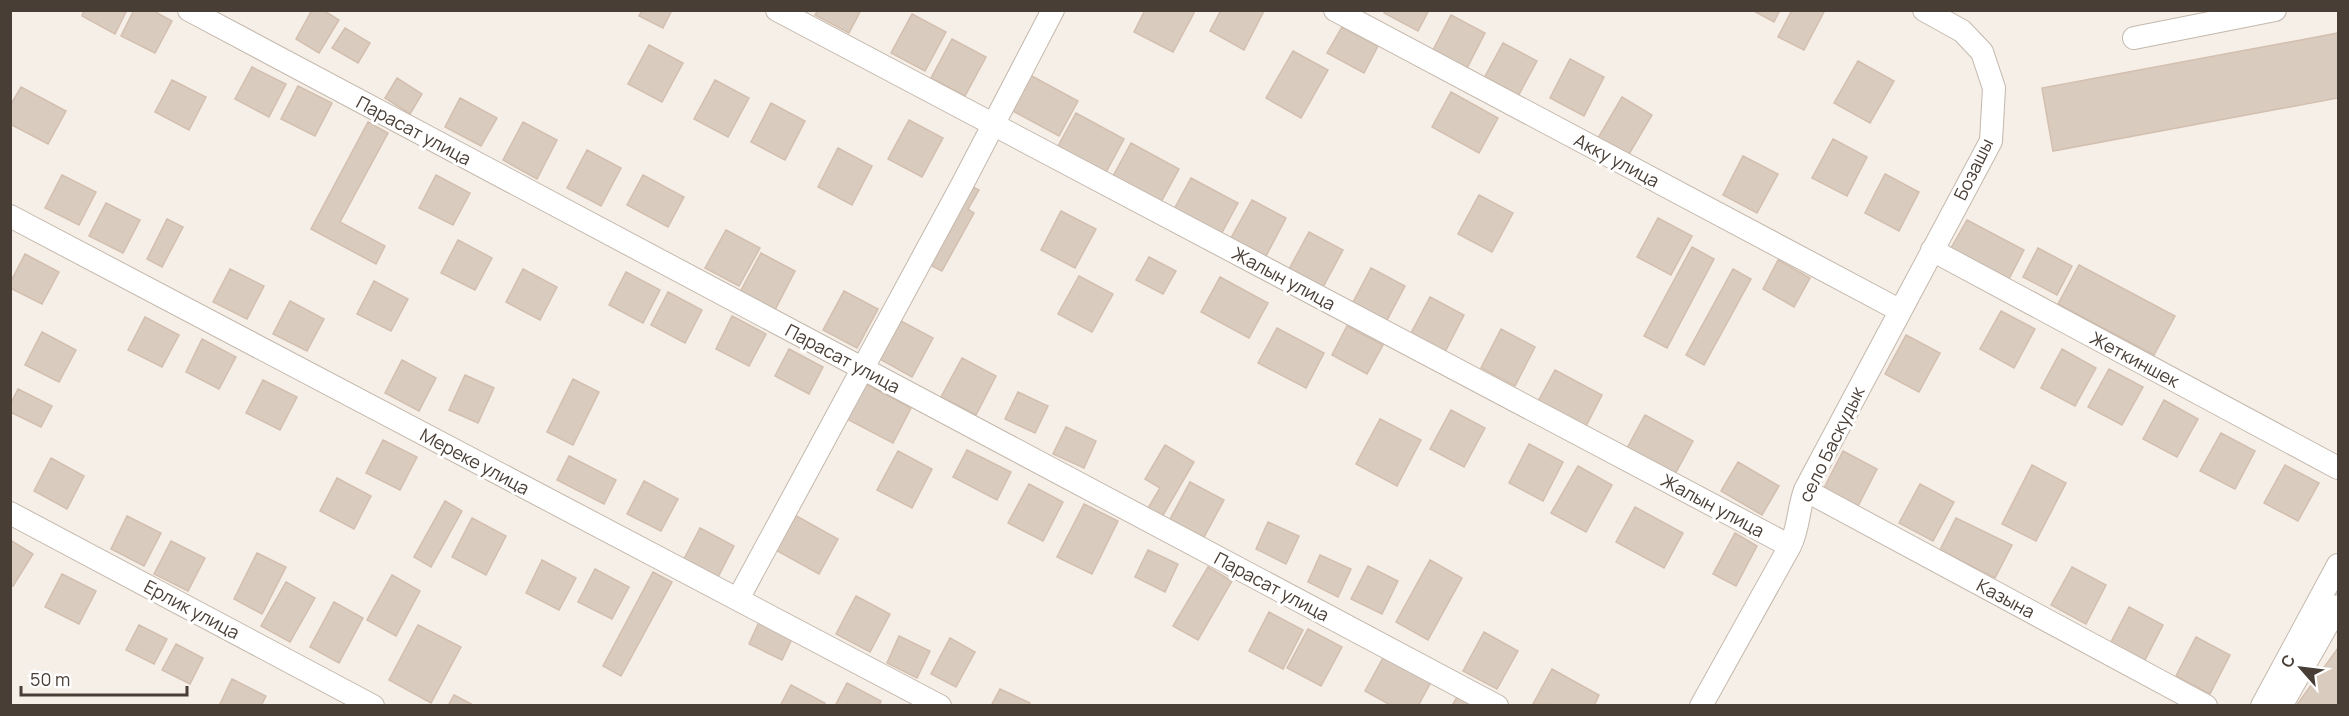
<svg xmlns="http://www.w3.org/2000/svg" width="2349" height="716" font-family="Manrope,sans-serif">
	<style>
		.building { fill: #dacbbf; stroke: #d3bfaf; stroke-width: 1.5 }
		.lines { fill: none; stroke-linecap: round; stroke-linejoin: round }
		.minor-casing { stroke: #c4b8ac; stroke-width: 24 }
		.minor { stroke: #fff; stroke-width: 22 }
		.labels { text-anchor: middle; dominant-baseline: central; stroke-width: 6; stroke-linejoin: round; paint-order: stroke }
		.street-label { font-size: 18px; fill: #493e36; stroke: #fff }
	</style>
	<rect width="100%" height="100%" fill="#f5efe8"/>
	<path class="building" d="M84 10H127L115 34 82 16Z
		M134 10H152L172 21 155 53 121 36Z
		M312 10H323L339 20 319 53 296 39Z
		M642 10H672L663 28 639 16Z
		M818 10H861L849 33 815 15Z
		M1145 10H1190L1194 13 1173 52 1134 32Z
		M1221 10 1264 11 1244 50 1210 31Z
		M1385 10H1429L1418 31 1384 13Z
		M1752 10H1780L1774 22Z
		M1792 10H1825L1804 50 1778 37Z
		M912 14 946 32 925 71 891 53Z
		M1451 15 1485 33 1465 72 1431 54Z
		M1342 27 1378 46 1364 73 1327 53Z
		M345 28 370 43 358 63 332 48Z
		M2338 33V98L2053 151 2042 88Z
		M952 39 986 57 965 96 931 78Z
		M1503 43 1537 61 1516 100 1482 82Z
		M649 45 683 63 662 102 628 84Z
		M1293 51 1328 70 1301 118 1266 98Z
		M1570 59 1604 77 1584 116 1550 98Z
		M1858 61 1894 81 1870 123 1834 103Z
		M252 67 286 84 269 117 235 99Z
		M1030 75 1078 101 1059 136 1011 110Z
		M397 78 422 94 410 114 385 98Z
		M172 80 206 97 189 130 155 112Z
		M715 80 749 98 728 137 694 119Z
		M298 86 332 103 315 136 281 119Z
		M21 87 66 111 48 144 10 124V106Z
		M1451 92 1498 118 1479 153 1432 127Z
		M1622 97 1652 115 1628 156 1598 138Z
		M460 98 497 118 481 146 445 127Z
		M771 103 805 121 785 160 751 142Z
		M1076 113 1124 139 1105 174 1057 148Z
		M909 120 943 138 922 177 888 159Z
		M368 122 388 133 340 222 385 246 376 264 311 229Z
		M523 122 557 140 537 179 503 160Z
		M1833 139 1867 157 1847 196 1812 178Z
		M1131 143 1179 169 1160 204 1112 178Z
		M838 148 872 166 852 205 818 187Z
		M587 150 621 168 601 206 567 188Z
		M1743 156 1778 174 1757 213 1723 195Z
		M1885 174 1919 192 1899 231 1865 213Z
		M62 175 96 192 79 225 45 208Z
		M436 175 470 193 453 225 419 208Z
		M643 175 684 197 668 227 627 205Z
		M1191 178 1238 203 1219 238 1172 213Z
		M971 186 979 190 968 209 974 213 942 271 928 264Z
		M1479 195 1513 213 1492 252 1458 234Z
		M1252 200 1286 218 1266 256 1231 238Z
		M106 203 140 220 123 253 89 236Z
		M1061 211 1096 229 1075 268 1041 250Z
		M1658 218 1692 236 1671 275 1637 257Z
		M167 219 183 227 162 267 147 259Z
		M1967 220 2024 250 2009 279 1951 248Z
		M726 230 760 248 739 286 705 268Z
		M1309 232 1343 250 1322 289 1288 271Z
		M458 240 492 258 475 290 441 273Z
		M1692 247 1714 259 1667 348 1644 336Z
		M2038 248 2072 266 2057 295 2023 277Z
		M761 253 795 271 775 310 740 292Z
		M25 254 59 272 42 304 10 288V283Z
		M1149 257 1176 271 1163 294 1136 280Z
		M1778 260 1810 278 1794 307 1763 289Z
		M2079 265 2175 316 2154 355 2058 304Z
		M1371 268 1405 286 1385 324 1351 306Z
		M230 269 264 286 247 319 213 302Z
		M523 269 557 287 540 320 506 302Z
		M1733 269 1751 279 1704 365 1686 355Z
		M626 272 660 290 643 323 609 305Z
		M1079 276 1113 294 1092 332 1058 314Z
		M1220 277 1268 303 1249 338 1201 312Z
		M374 281 408 299 391 331 357 314Z
		M844 291 878 309 857 348 823 330Z
		M668 292 702 310 685 343 651 325Z
		M1430 297 1464 315 1444 354 1410 335Z
		M290 301 324 319 307 351 273 334Z
		M2001 311 2035 329 2014 368 1980 349Z
		M732 316 766 334 749 366 716 349Z
		M145 317 179 335 162 367 128 350Z
		M899 320 933 338 912 377 878 358Z
		M1347 326 1383 345 1367 374 1332 355Z
		M1277 328 1324 353 1306 388 1258 363Z
		M1501 329 1535 347 1515 386 1481 368Z
		M42 332 76 350 59 382 25 365Z
		M1906 335 1940 353 1919 392 1885 374Z
		M202 339 236 357 219 389 186 372Z
		M789 349 823 367 809 394 775 376Z
		M2062 349 2096 368 2075 406 2041 388Z
		M962 358 996 376 976 415 941 397Z
		M402 360 436 378 419 411 385 393Z
		M2109 369 2143 387 2122 425 2088 407Z
		M1555 370 1602 395 1584 430 1536 405Z
		M465 375 494 388 478 423 449 410Z
		M573 379 599 392 573 445 547 432Z
		M263 380 297 397 280 430 246 413Z
		M864 383 911 408 893 443 845 418Z
		M18 389 52 406 41 427 10 412V405Z
		M1018 392 1048 406 1035 433 1005 419Z
		M2164 400 2198 419 2177 457 2143 439Z
		M1451 410 1485 428 1464 467 1430 449Z
		M1645 415 1693 441 1674 476 1626 450Z
		M1380 419 1421 440 1397 486 1356 464Z
		M1066 427 1096 441 1084 468 1053 454Z
		M2221 433 2255 451 2235 489 2200 471Z
		M383 440 417 457 400 490 366 473Z
		M1529 444 1563 462 1543 501 1509 483Z
		M1165 445 1194 462 1162 517 1148 508 1160 488 1145 479Z
		M967 450 1011 472 997 500 953 477Z
		M898 451 932 469 912 508 877 490Z
		M1843 451 1877 469 1857 508 1823 490Z
		M569 456 616 480 604 504 557 480Z
		M51 458 84 476 67 509 34 491Z
		M1738 462 1779 486 1762 515 1721 491Z
		M2032 465 2066 483 2036 541 2002 524Z
		M2285 465 2319 483 2298 521 2264 503Z
		M1578 466 1612 485 1586 532 1551 513Z
		M337 478 371 496 354 529 320 511Z
		M644 481 678 499 661 531 627 514Z
		M1190 482 1224 500 1203 539 1169 521Z
		M1029 484 1063 502 1043 541 1008 523Z
		M1920 484 1954 502 1933 541 1899 523Z
		M445 501 462 511 431 567 414 557Z
		M1084 504 1118 521 1092 574 1057 557Z
		M1635 507 1683 533 1664 568 1616 542Z
		M791 513 838 539 819 574 772 548Z
		M127 516 161 533 144 566 111 549Z
		M472 518 506 536 486 575 452 557Z
		M1956 518 2012 545 1995 578 1940 550Z
		M1268 522 1299 536 1286 564 1256 549Z
		M700 528 734 546 717 579 683 561Z
		M1735 533 1757 546 1736 586 1713 574Z
		M10 540 33 554 13 586 10 585Z
		M171 541 205 558 188 591 154 574Z
		M1148 550 1178 564 1165 592 1135 577Z
		M257 553 286 567 262 614 234 599Z
		M1320 555 1351 569 1338 597 1308 582Z
		M542 560 576 578 559 610 526 593Z
		M1430 560 1462 578 1428 640 1396 622Z
		M1368 566 1398 581 1382 614 1351 599Z
		M1208 567 1232 581 1198 640 1173 626Z
		M2072 567 2106 585 2086 624 2051 605Z
		M595 569 629 587 612 619 578 602Z
		M653 572 672 582 621 676 603 666Z
		M62 574 96 591 79 624 45 607Z
		M392 575 420 591 396 636 367 620Z
		M286 582 315 598 290 642 261 626Z
		M856 596 890 614 870 652 836 634Z
		M334 602 363 618 339 663 310 647Z
		M2129 607 2163 625 2143 664 2109 646Z
		M1269 612 1303 630 1283 669 1249 651Z
		M759 622 792 639 782 660 749 644Z
		M139 625 167 639 154 664 126 650Z
		M418 625 461 647 431 703 389 680Z
		M1308 629 1342 647 1321 686 1287 668Z
		M1484 632 1518 651 1497 689 1463 671Z
		M899 636 930 651 917 678 887 663Z
		M2196 637 2230 655 2210 694 2176 676Z
		M950 638 975 652 956 687 931 674Z
		M176 644 203 658 190 684 162 670Z
		M2338 648V706H2296Z
		M1384 656 1431 682 1418 706H1392L1365 691Z
		M1552 669 1599 695 1594 706 1533 704Z
		M232 679 266 696 261 706H219Z
		M847 683 881 701 879 706H835Z
		M791 685 825 703 824 706H780Z
		M1000 689 1030 703 1029 706H991Z
		M454 695 475 706H448Z
		M1458 695 1477 706H1452Z"/>
	<g class="lines">
		<defs>
			<path id="minor" d="M189 10 1497 706
				M777 10 1790 546
				M1335 10 1899 310
				M2134 38 2275 10
				M10 216 940 706
				M1932 250 2338 468
				M1805 490 2206 706
				M10 513 373 706
				M738 599 963 183 1053 10
				M1701 706 1790 546C1799 528 1798 509 1805 490L1991 141 1994 88 1982 52 1962 31 1924 10
				M2262 706 2338 565
				M2281 706 2338 606"/>
		</defs>
		<use href="#minor" class="minor-casing"/>
		<use href="#minor" class="minor"/>
	</g>
	<g class="labels">
		<g class="street-label">
			<text transform="translate(414 130) rotate(28)">Парасат улица</text>
			<text transform="translate(1617 160) rotate(28)">Акку улица</text>
			<text transform="translate(1973 169) rotate(-64)">Бозашы</text>
			<text transform="translate(1284 278) rotate(28)">Жалын улица</text>
			<text transform="translate(843 358) rotate(28)">Парасат улица</text>
			<text transform="translate(2135 359) rotate(28)">Жеткиншек</text>
			<text transform="translate(1831 444) rotate(-64)">село Баскудык</text>
			<text transform="translate(475 461) rotate(28)">Мереке улица</text>
			<text transform="translate(1713 505) rotate(28)">Жалын улица</text>
			<text transform="translate(1272 586) rotate(28)">Парасат улица</text>
			<text transform="translate(2006 598) rotate(28)">Казына</text>
			<text transform="translate(192 609) rotate(28)">Ерлик улица</text>
		</g>
	</g>
	<rect width="2349" height="716" fill="none" stroke="#493e36" stroke-width="24"/>
	<g transform="translate(2301 668) rotate(298)" stroke="#ffffff" stroke-width="4.5" paint-order="stroke">
	<path d="M0-4.5L10 22L0 15L-10 22Z" fill="#493e36"/>
	<text y="-9" font-size="16" font-weight="bold" text-anchor="middle" fill="#493e36">С</text>
	</g>
	<path d="M21 686v9h166v-9" fill="none" stroke="#493e36" stroke-width="3"/>
	<text x="30" y="686" font-size="18" fill="#493e36" stroke="#ffffff" stroke-width="4.5" paint-order="stroke">50 m</text>
</svg>
